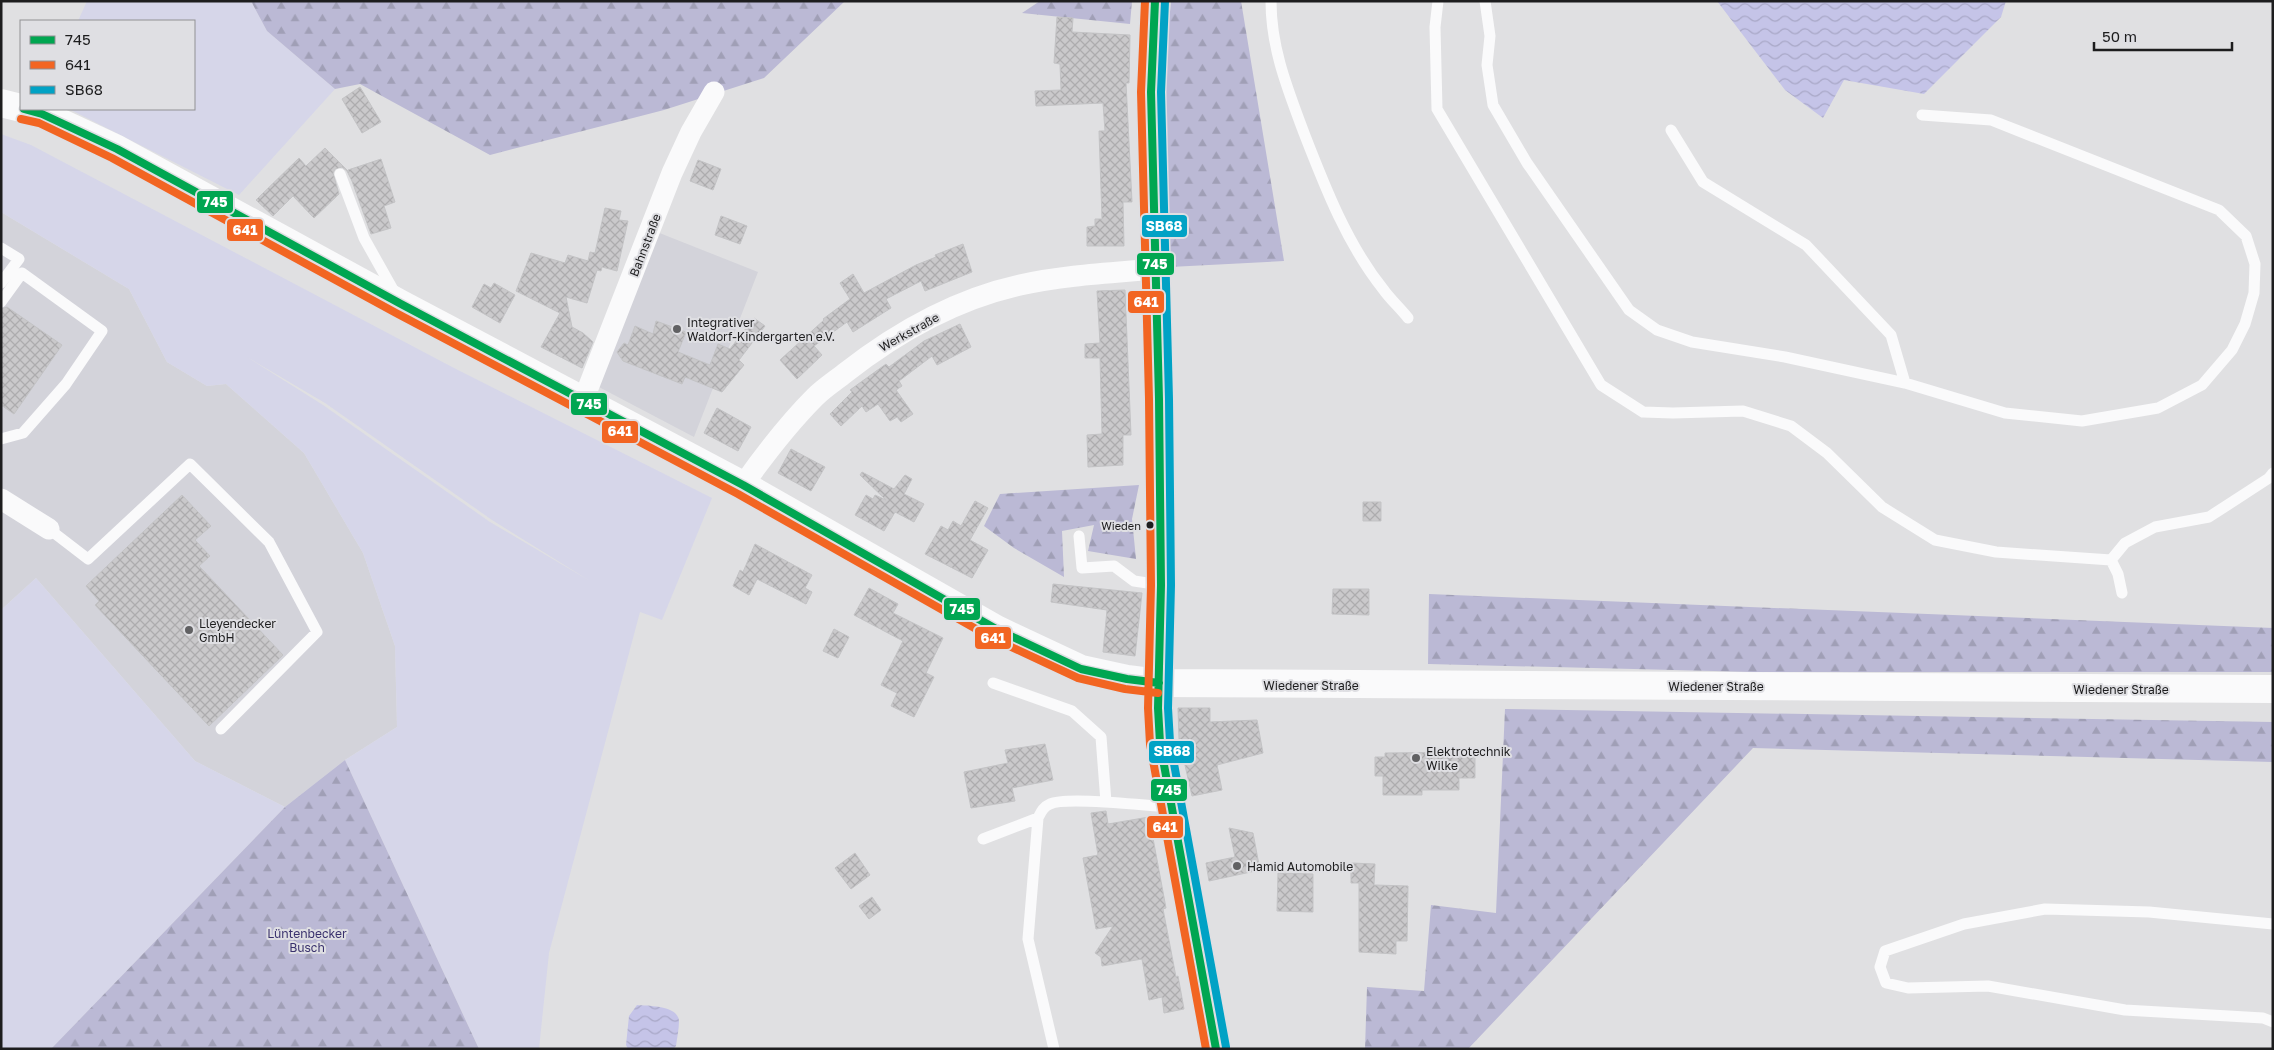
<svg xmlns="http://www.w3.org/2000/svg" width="2274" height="1050" font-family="'Golos Text',sans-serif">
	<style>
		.built { fill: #d3d3da }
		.green { fill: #d6d6e9; fill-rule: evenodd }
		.forest { fill: url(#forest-firs) }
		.water { fill: url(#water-waves) }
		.building { fill: url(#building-cross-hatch); stroke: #c3c3c5 }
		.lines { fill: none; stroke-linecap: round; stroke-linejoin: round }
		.service { stroke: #fafafb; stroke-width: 11 }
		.minor { stroke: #fafafb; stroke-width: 21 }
		.secondary { stroke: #fafafb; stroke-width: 28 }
		.primary { stroke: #fafafb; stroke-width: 28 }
		.bus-1-casing { stroke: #dfdfe3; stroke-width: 11 }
		.bus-2-casing { stroke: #dfdfe3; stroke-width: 11 }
		.bus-3-casing { stroke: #dfdfe3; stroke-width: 11 }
		.bus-1 { stroke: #00a651; stroke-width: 8 }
		.bus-2 { stroke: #f26522; stroke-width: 8 }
		.bus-3 { stroke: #01a2c5; stroke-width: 8 }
		.poi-dot { fill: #616163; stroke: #dfdfe3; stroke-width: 2 }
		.bus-dot { fill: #1d1d1e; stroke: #dfdfe3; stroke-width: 2 }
		.labels { text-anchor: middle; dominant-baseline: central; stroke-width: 4; stroke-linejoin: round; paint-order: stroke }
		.bus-label { font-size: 11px; fill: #1d1d1e; stroke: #dfdfe3; text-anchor: end }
		.street-label { font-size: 12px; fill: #1d1d1e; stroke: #dfdfe3 }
		.poi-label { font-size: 12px; fill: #1d1d1e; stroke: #dfdfe3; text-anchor: start }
		.park-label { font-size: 12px; fill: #39316d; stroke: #dfdfe3 }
		.line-badge { stroke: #dfdfe3; stroke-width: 2 }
		.badge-label { font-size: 14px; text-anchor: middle; font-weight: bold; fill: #fff }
	</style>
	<defs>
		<pattern id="forest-firs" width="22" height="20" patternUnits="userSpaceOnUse" patternTransform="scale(1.25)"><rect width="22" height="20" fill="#bbb9d5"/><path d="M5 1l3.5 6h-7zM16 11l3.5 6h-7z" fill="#a09fb6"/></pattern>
		<pattern id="water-waves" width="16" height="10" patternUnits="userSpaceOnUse" patternTransform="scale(1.25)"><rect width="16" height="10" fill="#c5c4e8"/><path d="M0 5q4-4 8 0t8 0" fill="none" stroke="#a9a8c7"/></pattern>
		<pattern id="building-cross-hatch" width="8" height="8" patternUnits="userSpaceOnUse" patternTransform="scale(1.25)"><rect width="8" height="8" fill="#cac9cb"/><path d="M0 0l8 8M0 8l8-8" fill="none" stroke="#adacae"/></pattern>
	</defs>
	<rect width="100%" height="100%" fill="#e0e0e2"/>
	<path class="built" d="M1 212 129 289 167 362 207 386 226 384 304 453 363 553 395 646 397 727 345 760 285 807 195 761 36 578 1 610Z
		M657 232 758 272 694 437 597 386Z"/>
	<path class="green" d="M87 1H251L267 31 335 89 239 195 69 109H194V21H78Z
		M1 134 31 145 454 368 712 498 662 620 640 612 549 953 539 1049H479L345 760 397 727 395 646 363 553 304 453 226 384 207 386 167 362 129 289 1 212ZM247 357 325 403 492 520 590 581 490 522 323 405Z
		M36 578 195 761 285 807 51 1049H1V610Z"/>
	<path class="forest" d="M251 1H845L764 78 664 110 490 155 360 84 335 89 267 31Z
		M1040 1H1132L1130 24 1022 13Z
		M1171 1H1241L1284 261 1170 267 1162 95Z
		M1139 485 1132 519 1136 559 1088 551 1094 525 1062 531 1064 577 1014 548 984 526 1000 494Z
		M1429 594 2273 628V672H1753L1428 664Z
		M1505 709 2273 722V762L1753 748 1468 1049H1365L1367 987 1424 991 1431 905 1496 913Z
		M345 760 479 1049H51L285 807Z"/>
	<path class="water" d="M1717 1H2006L2001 17 1924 94 1844 80 1823 118 1785 90Z
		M637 1005C648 1006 678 1005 679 1021 679 1029 677 1038 676 1046L673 1049H628L626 1045 629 1016Z"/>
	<path class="building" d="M1057 17 1073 18 1072 32 1130 35 1129 83H1126L1132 202H1123L1124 246H1087V227L1095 226V219H1102L1099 131H1105L1103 103 1036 106 1035 91 1061 90 1060 64 1054 63Z
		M360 87 381 122 362 133 342 99Z
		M325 148 349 172 348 170 381 159 395 202 384 206 391 228 371 234 352 181 347 171 342 167 335 169 333 173 339 194 314 218 293 196 273 216 256 200 299 158 306 166Z
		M698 160 721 169 713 190 690 181Z
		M605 208 621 211 619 220 628 221 617 271 602 267 601 271 597 270 587 303 566 297 572 327 583 333 593 342 582 368 541 347 560 313 516 291 531 253 565 263 568 255 588 261 590 252 595 253Z
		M721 216 747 226 740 244 715 235Z
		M963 244 972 272 925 291 921 281 886 299 891 308 853 332 847 322 814 346 822 355 797 379 780 360 824 320 823 319 850 299 840 283 853 274 864 293 916 265 936 257 935 255Z
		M494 283 515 295 500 323 472 307 484 284 491 288Z
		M1125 290 1131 435H1123V465L1088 467 1087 435 1102 434 1100 358H1085V344L1100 343 1097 291Z
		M7 307 62 345 14 414 1 405V309Z
		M754 318 765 326 739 360 744 365 722 392 685 377 682 384 623 361 617 352 624 343 628 345 635 326 653 334 656 321 686 332 678 352 710 365 718 344 730 349Z
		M960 324 971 347 937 365 932 356 899 381 902 386 896 390 913 414 901 422 897 417 890 421 878 404 866 412 862 406 841 426 830 414 852 392 850 390 886 364 889 367 924 341Z
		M717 408 751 427 738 451 704 433Z
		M791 449 825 467 811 491 778 473Z
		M862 472 894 489 905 475 912 479 904 494 924 504 914 522 895 512 884 531 855 515 866 495 873 499 875 495 886 500 860 475Z
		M182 495 211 526 195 540 210 556 199 566 283 655 209 726 95 605 99 601 86 586Z
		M975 501 988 508 970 540 988 550 972 578 925 554 941 526 948 530 953 521 961 526Z
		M1363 502H1381V521H1363Z
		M755 544 812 575 805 588 812 592 806 604 757 579 749 595 733 586 740 570 743 572Z
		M1053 584 1142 593 1135 656 1103 652 1107 610 1051 602Z
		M869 588 898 604 893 613 943 638 926 673 934 677 914 717 891 706 897 693 881 685 903 641 854 615Z
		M1333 589H1369V615L1332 614Z
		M834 629 849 637 838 658 823 651Z
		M1178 708H1210V722L1257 720 1263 753 1217 765 1222 790 1192 796 1179 739Z
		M1045 744 1053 780 1012 788 1015 801 971 808 964 772 1008 763 1005 750Z
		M1475 752V778H1459V790H1422V795H1383V776H1375V757H1385V753Z
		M1106 811 1108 824 1149 817 1166 908 1163 909 1176 977 1178 976 1184 1009 1164 1013 1162 997 1149 1000 1142 959 1102 966 1101 957 1095 953 1113 926 1096 929 1083 858 1098 855 1091 813Z
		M1229 828 1253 833 1260 870 1209 881 1206 863 1235 857Z
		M855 853 870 875 851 889 835 868Z
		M1351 863 1375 864 1374 885 1408 886 1407 941H1396V954L1359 952V883H1351Z
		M1278 873 1313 874V912L1277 911Z
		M872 897 881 910 869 919 859 906Z"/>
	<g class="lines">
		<path class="service" d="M1271 1C1271 49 1288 90 1304 133 1325 187 1347 244 1383 289 1390 299 1400 308 1408 318
			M1438 1 1435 27 1437 109 1601 385 1643 412 1673 413 1743 411 1791 426 1827 453 1882 507 1935 540 1996 552 2111 560 2125 543 2155 527 2209 517 2269 478 2273 473
			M1485 1 1490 36 1487 65 1493 105 1527 163 1629 310 1657 330 1692 342 1785 357 1905 383 2005 413 2082 421 2158 408 2202 385 2232 350 2245 324 2254 293 2255 264 2246 236 2219 210 1991 120 1922 115
			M1671 130 1703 182 1806 245 1891 335 1905 383
			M340 174 364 238 396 295
			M1 248 19 259 1 283
			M1 302 22 273 102 331 66 384 23 433 1 439
			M49 529 88 559 190 464 269 542 317 632 221 729
			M1079 536 1082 568 1114 566 1134 581 1161 585
			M2111 560 2118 574 2122 593
			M993 683 1072 711 1101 737 1106 802
			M983 839 1038 818
			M2273 924 2149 912 2045 909 1964 924 1885 951 1880 967 1886 983 1908 988 1988 986 2125 1010 2263 1018 2273 1022
			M1054 1049 1028 939 1038 818C1041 812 1043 807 1050 804 1067 796 1147 806 1170 807"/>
		<path class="minor" d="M583 401 672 173 691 132 714 92
			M743 485C765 454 788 424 815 397 824 388 835 381 845 373 896 333 957 299 1020 285 1065 275 1111 273 1156 269
			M1 499 49 529"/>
		<path class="secondary" d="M1 103 21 108
			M24 109 42 114 117 149 401 304 743 485 996 629 1081 669 1127 679 1159 683 2273 689"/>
		<path class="primary" d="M1155 1 1151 92 1159 399 1161 585 1158 708 1160 743 1216 1049"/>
		<defs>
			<path id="bus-1" d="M1155 1 1151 92 1159 399 1161 585 1158 708 1160 743 1216 1049
				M24 109 42 114 117 149 401 304 743 485 996 629 1081 669 1127 679 1159 683"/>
			<path id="bus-2" d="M1145 1 1141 92 1149 399 1151 585 1148 708 1150 744 1206 1049
				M21 119 39 123 112 158 396 313 738 494 992 638 1078 678 1125 689 1158 693"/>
			<path id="bus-3" d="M1165 1 1161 92 1169 399 1171 585 1168 708 1170 742 1226 1047"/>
		</defs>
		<use href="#bus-1" class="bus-1-casing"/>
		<use href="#bus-2" class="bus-2-casing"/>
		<use href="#bus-3" class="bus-3-casing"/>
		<use href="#bus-1" class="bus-1"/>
		<use href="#bus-2" class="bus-2"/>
		<use href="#bus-3" class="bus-3"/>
	</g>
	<g class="poi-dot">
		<circle cx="677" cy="329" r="5"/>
		<circle cx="189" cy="630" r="5"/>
		<circle cx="1416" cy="758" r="5"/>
		<circle cx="1237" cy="866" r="5"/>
	</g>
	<circle class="bus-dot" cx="1150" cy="525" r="4.5"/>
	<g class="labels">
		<g class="bus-label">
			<text x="1141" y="525">Wieden</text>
		</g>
		<g class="street-label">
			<text transform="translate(645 245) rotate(-69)">Bahnstraße</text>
			<text transform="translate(909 332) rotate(-29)">Werkstraße</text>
			<text x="1311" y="685">Wiedener Straße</text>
			<text x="1716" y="686">Wiedener Straße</text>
			<text x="2121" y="689">Wiedener Straße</text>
		</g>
		<g class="poi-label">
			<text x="687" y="322">Integrativer<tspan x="687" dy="14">Waldorf-Kindergarten e.V.</tspan></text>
			<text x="199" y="623">Lleyendecker<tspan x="199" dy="14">GmbH</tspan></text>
			<text x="1426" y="751">Elektrotechnik<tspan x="1426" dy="14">Wilke</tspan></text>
			<text x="1247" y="866">Hamid Automobile</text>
		</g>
		<g class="park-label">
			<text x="307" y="933">Lüntenbecker<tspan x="307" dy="14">Busch</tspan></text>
		</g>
	</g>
	<g class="line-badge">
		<rect x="196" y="190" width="38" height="24" rx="5" fill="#00a651"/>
		<rect x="1141" y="214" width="47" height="24" rx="5" fill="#01a2c5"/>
		<rect x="226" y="218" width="38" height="24" rx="5" fill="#f26522"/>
		<rect x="1136" y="252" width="39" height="24" rx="5" fill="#00a651"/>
		<rect x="1127" y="290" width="38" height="24" rx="5" fill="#f26522"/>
		<rect x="570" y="392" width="38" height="24" rx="5" fill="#00a651"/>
		<rect x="601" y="420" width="38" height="24" rx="5" fill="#f26522"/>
		<rect x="943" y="597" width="38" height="24" rx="5" fill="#00a651"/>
		<rect x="974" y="626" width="38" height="24" rx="5" fill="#f26522"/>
		<rect x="1148" y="740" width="47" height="24" rx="5" fill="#01a2c5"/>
		<rect x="1150" y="778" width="38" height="24" rx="5" fill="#00a651"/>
		<rect x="1146" y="815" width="38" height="24" rx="5" fill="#f26522"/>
	</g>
	<g class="badge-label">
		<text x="215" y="207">745</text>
		<text x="1164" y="231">SB68</text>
		<text x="245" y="235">641</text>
		<text x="1155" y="269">745</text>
		<text x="1146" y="307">641</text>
		<text x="589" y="409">745</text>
		<text x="620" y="436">641</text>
		<text x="962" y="614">745</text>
		<text x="993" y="643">641</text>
		<text x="1172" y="756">SB68</text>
		<text x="1169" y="795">745</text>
		<text x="1165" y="832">641</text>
	</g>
	<rect width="2274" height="1050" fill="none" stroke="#1d1d1e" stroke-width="5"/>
	<rect x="20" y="20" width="175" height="90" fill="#dfdfe3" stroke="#919194"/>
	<rect x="30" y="36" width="25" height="8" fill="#00a651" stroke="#919194"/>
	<text x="65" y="45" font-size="15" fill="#1d1d1e">745</text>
	<rect x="30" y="61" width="25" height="8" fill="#f26522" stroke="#919194"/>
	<text x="65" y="70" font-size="15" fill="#1d1d1e">641</text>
	<rect x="30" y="86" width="25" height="8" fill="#01a2c5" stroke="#919194"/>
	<text x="65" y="95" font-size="15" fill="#1d1d1e">SB68</text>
	<path d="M2094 42v8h138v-8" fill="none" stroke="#1d1d1e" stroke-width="2.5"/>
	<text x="2102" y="42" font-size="15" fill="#1d1d1e" stroke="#dfdfe3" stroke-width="4" paint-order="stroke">50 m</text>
</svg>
